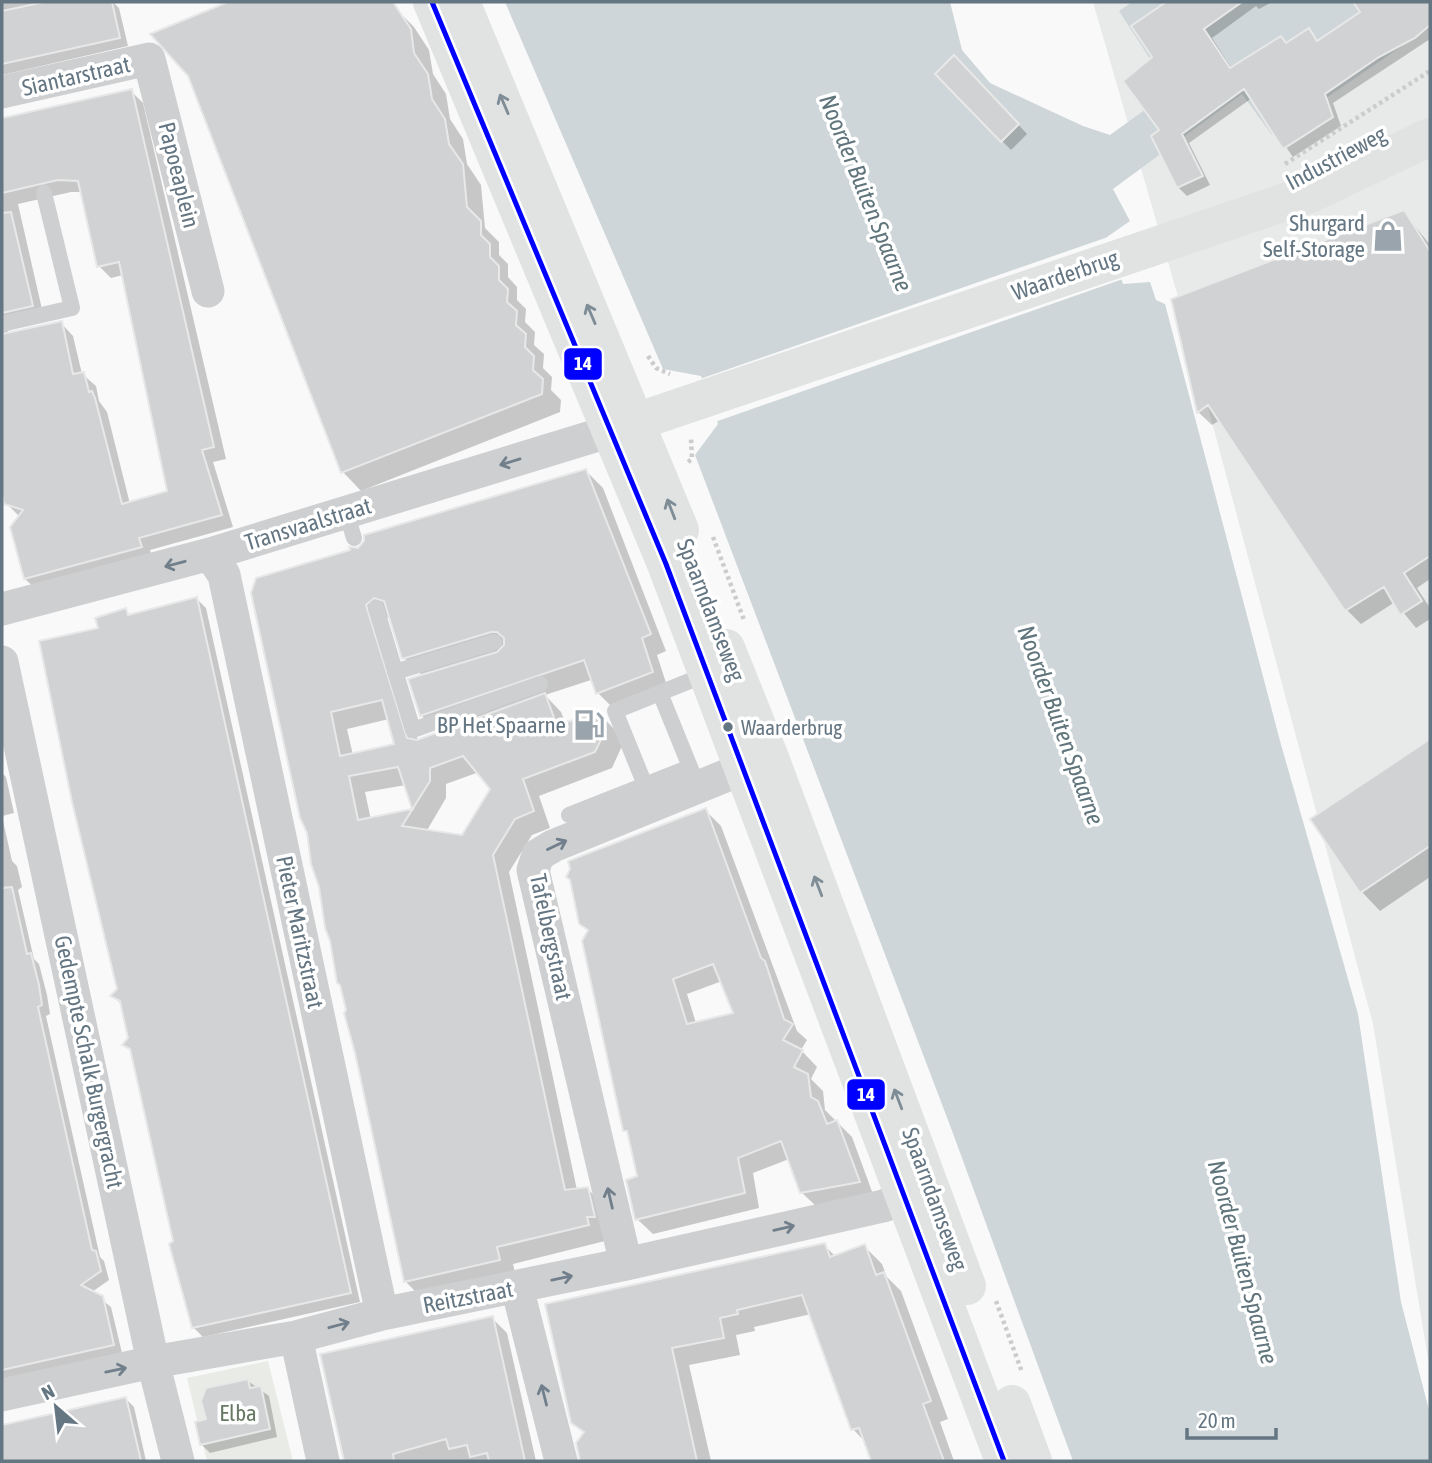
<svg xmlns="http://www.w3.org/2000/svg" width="1432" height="1463" font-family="'Asap Condensed',sans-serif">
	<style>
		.built { fill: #e8e9e9 }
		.green { fill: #e8ebe6 }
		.water { fill: #ced6d9 }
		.pier { fill: #f9f9f9 }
		.shadow { fill: #0003; fill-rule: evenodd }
		.building { fill: #d0d2d3; stroke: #e8e8e8; stroke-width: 2; fill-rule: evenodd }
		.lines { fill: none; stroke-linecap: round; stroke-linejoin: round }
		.path { stroke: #cbcccd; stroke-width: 4.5; stroke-dasharray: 3.5 3.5; stroke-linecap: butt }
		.lane { stroke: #cecfd0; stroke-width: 16 }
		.street { stroke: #cecfd0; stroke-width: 33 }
		.secondary { stroke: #e1e2e2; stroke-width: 38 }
		.bus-1-casing { stroke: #fff; stroke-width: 10 }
		.bus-1 { stroke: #00f; stroke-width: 5 }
		.oneway { stroke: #7e8c96 }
		.oneway2 { stroke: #707f8b }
		.bus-dot { fill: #657683; stroke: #fff; stroke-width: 2.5 }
		.labels { text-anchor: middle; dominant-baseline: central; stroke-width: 7; stroke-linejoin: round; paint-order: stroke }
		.bus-label { font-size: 21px; fill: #657683; stroke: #fff; text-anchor: start }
		.street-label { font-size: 23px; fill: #657683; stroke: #fff }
		.poi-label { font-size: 23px; fill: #657683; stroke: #fff; text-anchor: end }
		.park-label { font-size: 23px; fill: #687a64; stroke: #fff }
		.water-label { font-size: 24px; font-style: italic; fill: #60757c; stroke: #fff }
		.line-badge { stroke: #fff; stroke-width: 2.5 }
		.badge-label { font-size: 19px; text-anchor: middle; font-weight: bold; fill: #fff }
	</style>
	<rect width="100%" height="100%" fill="#f9f9f9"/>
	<path class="built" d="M1093 2H1430V1371L1373 1024 1183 314Z"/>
	<path class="green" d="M268 1361 293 1461H207L187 1378Z"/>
	<path class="water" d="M505 2H950L962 50 990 83 1083 126 1110 135 1171 91 1119 11 1132 2H1430V27L1272 135 1242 94 1113 189 1130 221 1107 237 1123 284 1150 282 1156 300 1165 304 1280 741 1358 1014 1401 1302 1430 1414V1461H1073L951 1128 695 455 718 424 701 376 663 369Z"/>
	<path class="pier" d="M1108 237 1123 279 715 422 700 379Z"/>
	<path class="shadow" d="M2 2H113L119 8 128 46 2 75Z
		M233 2H378L383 13 395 8 414 27 429 50 433 74 446 94 450 119 463 139 467 164 481 185 485 228 499 242V255L508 264V277L517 287V300L526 309 525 322 535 332 534 345 544 354 543 368 552 377 551 390 561 400 560 412 361 491 343 472 190 75 153 35Z
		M1167 2H1272L1259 9 1256 6 1212 38 1232 69 1287 44 1309 30 1319 42 1375 2H1430V39L1333 103 1341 126 1293 157 1252 98 1189 143 1210 185 1187 196 1178 187 1161 131 1154 58Z
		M960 61 1027 134 1011 150 944 82Z
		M131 91 143 103 226 459 213 462 233 527 150 550 153 559 38 591 25 579 20 517 6 503 2 484V121ZM71 192H82L99 266 111 278 123 275 169 492 130 504 107 412 99 401 96 386 82 374 73 336 61 323 5 336 11 326 44 318 18 204Z
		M1404 212 1430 245V579L1417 588 1430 608V619L1416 628 1395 602 1361 624 1347 610 1220 420 1212 425 1198 412Z
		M586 471 603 488 666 651 657 655 668 689 615 710 598 693 591 680 545 695 561 712 566 724 598 712 614 729 622 746 612 768 539 796 550 828 532 835 509 872 577 1190 588 1189 604 1206 605 1241 513 1264 516 1277 422 1298 405 1281 308 832 358 550ZM390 615 404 658 423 676 421 715 439 733 418 741 382 624ZM389 719 396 745 353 755 347 729ZM479 772 492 788 463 837 426 832 446 798V784ZM406 785 414 810 371 820 365 792Z
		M197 599 206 608 360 1302 203 1337 194 1328 133 1053 124 1044 130 1038 122 1005 113 996 119 990 100 629 126 610 131 616Z
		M1430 740V877L1380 911 1362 892 1313 820Z
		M2 773 6 777 14 813 2 816 12 861 17 866 22 887 18 890 34 959 39 964 47 995 50 1014 46 1016 100 1257 104 1261 109 1280 92 1292 111 1307 122 1353 2 1380Z
		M705 810 721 826 797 1031 807 1040 801 1050 817 1067 811 1079 823 1091 825 1110 852 1137 874 1197 817 1207 801 1192 789 1159 753 1173 759 1208 653 1234 637 1219 639 1177 630 1135 625 1130 589 931 580 922ZM722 981 735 1014 696 1023 687 994Z
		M824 1245 836 1257 865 1247 882 1264 887 1277 901 1291 948 1419 940 1422 954 1461H873L866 1443 853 1429 811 1314 754 1327 755 1331 736 1335 740 1355 689 1365 711 1461H582L578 1444 585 1434 573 1422 547 1306Z
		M492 1318 507 1333 536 1461H346L322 1356Z
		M248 1381 269 1396 277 1437 210 1453 201 1444Z
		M126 1399 134 1407 146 1461H2V1426Z"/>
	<path class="building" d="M44 2H112L120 38 2 64V11Z
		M228 2H393L411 29 414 53 428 74 432 99 445 119 449 144 463 164 467 207 481 221V235L490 244V257L499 266V280L508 289 507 302 517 311 516 325 526 334 525 347 534 356 533 370 543 379 542 394 341 473 188 76 150 34Z
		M1166 2H1242L1204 29 1230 68 1281 36 1286 43 1309 28 1317 41 1360 12 1353 2H1430V25L1415 38 1379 57 1325 94 1333 117 1283 149 1244 89 1182 134 1203 176 1177 188 1151 136 1159 130 1123 81 1152 57 1131 26Z
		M954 55 1019 124 1001 142 935 74Z
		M132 89 214 447 202 450 222 515 139 538 142 547 24 579 10 527 23 510 4 504 2 493V334L62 321 73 374 84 372 89 392 92 391 95 398 122 504 167 491 119 262 97 267 78 181 58 180 2 193V118Z
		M1404 210 1430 251V556L1404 573 1422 601 1400 615 1384 587 1345 611 1208 405 1197 413 1171 299Z
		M11 212 33 306 2 313V213Z
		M586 469 651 634 642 638 653 672 596 694 584 660 420 716 408 679 497 652 504 645V638L497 632H491L402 659 384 601 374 598 366 605 407 738 417 740 545 693 557 726 598 710 606 729 595 752 523 779 534 811 515 819 493 855 565 1190 588 1187 595 1217H587L589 1225 497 1247 500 1260 404 1282 355 1053 344 1013 346 1010 340 985 337 983 330 941 325 928 319 887 311 864 307 833 300 818 251 593 256 578 350 550 349 547 358 548 364 541V535ZM382 700 394 744 340 756 331 712ZM463 756 490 789 462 835 402 826 430 781V768ZM398 767 412 809 358 820 349 776Z
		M197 597 351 1293 192 1328 169 1244 173 1241 130 1049 122 1045 128 1038 122 1011 120 1001 110 996 117 989 72 802 39 641 98 628 95 618 126 608 128 615Z
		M1430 739V846L1360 893 1310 819Z
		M706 808 761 958 765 961 784 1019 793 1024 783 1040 803 1050 794 1067 808 1074 811 1097 818 1101 827 1124 837 1120 860 1182 800 1193 781 1141 738 1158 745 1193 635 1220 626 1180 637 1176 627 1131H623L582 941 588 930 579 924 570 880 566 877 570 869 568 861ZM713 964 733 1013 687 1024 673 979Z
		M12 887 27 954 31 953 39 985 42 1005 38 1007 92 1250 96 1251 101 1271 81 1285 103 1296 114 1345 2 1370V888Z
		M825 1243 830 1257 865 1244 876 1275 884 1272 931 1401 923 1404 944 1461H871L859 1428 851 1430 802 1295 737 1310 738 1314 720 1318 724 1338 672 1348 697 1461H580L576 1443 584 1432 571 1423 545 1304Z
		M493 1316 525 1461H489L487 1453 470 1457 467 1445 449 1449 446 1439 393 1454 394 1461H344L320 1354Z
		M248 1379 250 1388 261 1386 270 1429 200 1445 195 1422 206 1419 201 1401 206 1388Z
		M126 1397 141 1461H2V1425Z"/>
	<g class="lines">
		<path class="path" d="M1285 164 1430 71
			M648 356 656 368 670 374
			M688 462 692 459 691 438
			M713 537 744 620
			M996 1301 1022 1372"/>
		<path class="lane" d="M2 324 72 308 44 193
			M346 512 354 538
			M376 608 413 730 540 684
			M395 672 494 642
			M660 693 690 767
			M698 787 690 767 645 785 615 711 707 674
			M569 815 645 785"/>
		<path class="street" d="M2 92 149 59 208 291
			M210 554 224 575 382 1314
			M2 609 210 554 611 431
			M2 662 153 1362 178 1461
			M626 1264 533 870 538 855 553 846 767 759
			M517 1287 561 1461
			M296 1337 323 1461
			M2 1395 153 1362 296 1337 382 1314 626 1264 883 1206 928 1191"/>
		<path class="secondary" d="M432 2 666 564 1004 1461
			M461 2 680 530
			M612 430 1312 193 1430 137
			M726 648 770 758 967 1286
			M1012 1404 1033 1461"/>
		<defs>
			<path id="bus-1" d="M432 2 666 564 1004 1461"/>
		</defs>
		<use href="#bus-1" class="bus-1-casing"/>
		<use href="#bus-1" class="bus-1"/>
	</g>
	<defs><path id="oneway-shaft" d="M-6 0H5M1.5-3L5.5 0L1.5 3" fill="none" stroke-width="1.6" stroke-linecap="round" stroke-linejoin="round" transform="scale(1.75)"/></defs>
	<g class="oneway">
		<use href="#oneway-shaft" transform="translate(504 104) rotate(-113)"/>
		<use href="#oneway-shaft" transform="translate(591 314) rotate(-113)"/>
		<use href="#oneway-shaft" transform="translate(671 509) rotate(-111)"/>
		<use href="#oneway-shaft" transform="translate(818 886) rotate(-111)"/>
		<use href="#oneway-shaft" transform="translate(898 1099) rotate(-111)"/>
	</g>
	<g class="oneway2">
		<use href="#oneway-shaft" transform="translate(510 462) rotate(163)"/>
		<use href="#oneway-shaft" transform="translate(175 564) rotate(165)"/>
		<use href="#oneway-shaft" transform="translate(557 845) rotate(-25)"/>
		<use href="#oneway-shaft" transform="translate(610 1198) rotate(-103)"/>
		<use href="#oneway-shaft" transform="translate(784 1228) rotate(-13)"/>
		<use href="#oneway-shaft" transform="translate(562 1278) rotate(-12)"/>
		<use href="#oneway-shaft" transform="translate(339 1325) rotate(-15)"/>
		<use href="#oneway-shaft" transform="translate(116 1370) rotate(-12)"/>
		<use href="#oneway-shaft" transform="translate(544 1395) rotate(-104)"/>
	</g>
	<defs>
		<symbol id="shop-bare" viewBox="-9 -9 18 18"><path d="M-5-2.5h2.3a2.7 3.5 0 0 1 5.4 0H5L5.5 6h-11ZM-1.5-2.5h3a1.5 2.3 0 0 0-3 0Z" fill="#99a4ac" stroke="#fff" stroke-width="2.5" paint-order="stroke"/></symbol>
		<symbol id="fuel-bare" viewBox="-9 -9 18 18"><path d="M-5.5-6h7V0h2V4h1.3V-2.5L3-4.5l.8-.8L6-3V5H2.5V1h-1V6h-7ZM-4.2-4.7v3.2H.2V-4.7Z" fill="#99a4ac" stroke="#fff" stroke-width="2.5" paint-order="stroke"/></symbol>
	</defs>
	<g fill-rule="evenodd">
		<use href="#shop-bare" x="1366" y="214" width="44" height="44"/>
		<use href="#fuel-bare" x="567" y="703" width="44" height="44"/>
	</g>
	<circle class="bus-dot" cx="728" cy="727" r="6"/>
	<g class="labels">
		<g class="bus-label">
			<text x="741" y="727">Waarderbrug</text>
		</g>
		<g class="street-label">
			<text transform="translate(76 76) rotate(-13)">Siantarstraat</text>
			<text transform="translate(1336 158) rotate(-28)">Industrieweg</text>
			<text transform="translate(179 175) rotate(76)">Papoeaplein</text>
			<text transform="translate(1065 275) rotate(-19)">Waarderbrug</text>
			<text transform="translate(308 524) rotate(-17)">Transvaalstraat</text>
			<text transform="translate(711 610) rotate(69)">Spaarndamseweg</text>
			<text transform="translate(300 932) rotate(78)">Pieter Maritzstraat</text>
			<text transform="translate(551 937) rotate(78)">Tafelbergstraat</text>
			<text transform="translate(89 1062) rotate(78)">Gedempte Schalk Burgergracht</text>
			<text transform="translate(935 1199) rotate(70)">Spaarndamseweg</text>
			<text transform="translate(468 1297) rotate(-11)">Reitzstraat</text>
		</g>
		<g class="poi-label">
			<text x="1365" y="223">Shurgard<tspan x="1365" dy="26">Self-Storage</tspan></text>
			<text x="566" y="725">BP Het Spaarne</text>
		</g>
		<g class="park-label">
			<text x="238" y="1413">Elba</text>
		</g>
		<g class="water-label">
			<text transform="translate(866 193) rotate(68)">Noorder Buiten Spaarne</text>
			<text transform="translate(1061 725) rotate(70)">Noorder Buiten Spaarne</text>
			<text transform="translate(1243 1262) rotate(75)">Noorder Buiten Spaarne</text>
		</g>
	</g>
	<g class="line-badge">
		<rect x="563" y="347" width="40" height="34" rx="7" fill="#00f"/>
		<rect x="846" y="1078" width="40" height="33" rx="7" fill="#00f"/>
	</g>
	<g class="badge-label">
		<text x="583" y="370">14</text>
		<text x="866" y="1101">14</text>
	</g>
	<rect width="1432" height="1463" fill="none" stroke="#657683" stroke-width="7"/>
	<g transform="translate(56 1407) rotate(332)" stroke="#ffffff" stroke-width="5" paint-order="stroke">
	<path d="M0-5L12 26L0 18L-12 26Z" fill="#657683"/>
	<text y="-10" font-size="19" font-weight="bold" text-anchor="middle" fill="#657683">N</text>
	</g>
	<path d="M1187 1428v10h89v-10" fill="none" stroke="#657683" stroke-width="3.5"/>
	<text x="1198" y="1428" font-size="21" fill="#657683" stroke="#ffffff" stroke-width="5" paint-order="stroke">20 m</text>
</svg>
